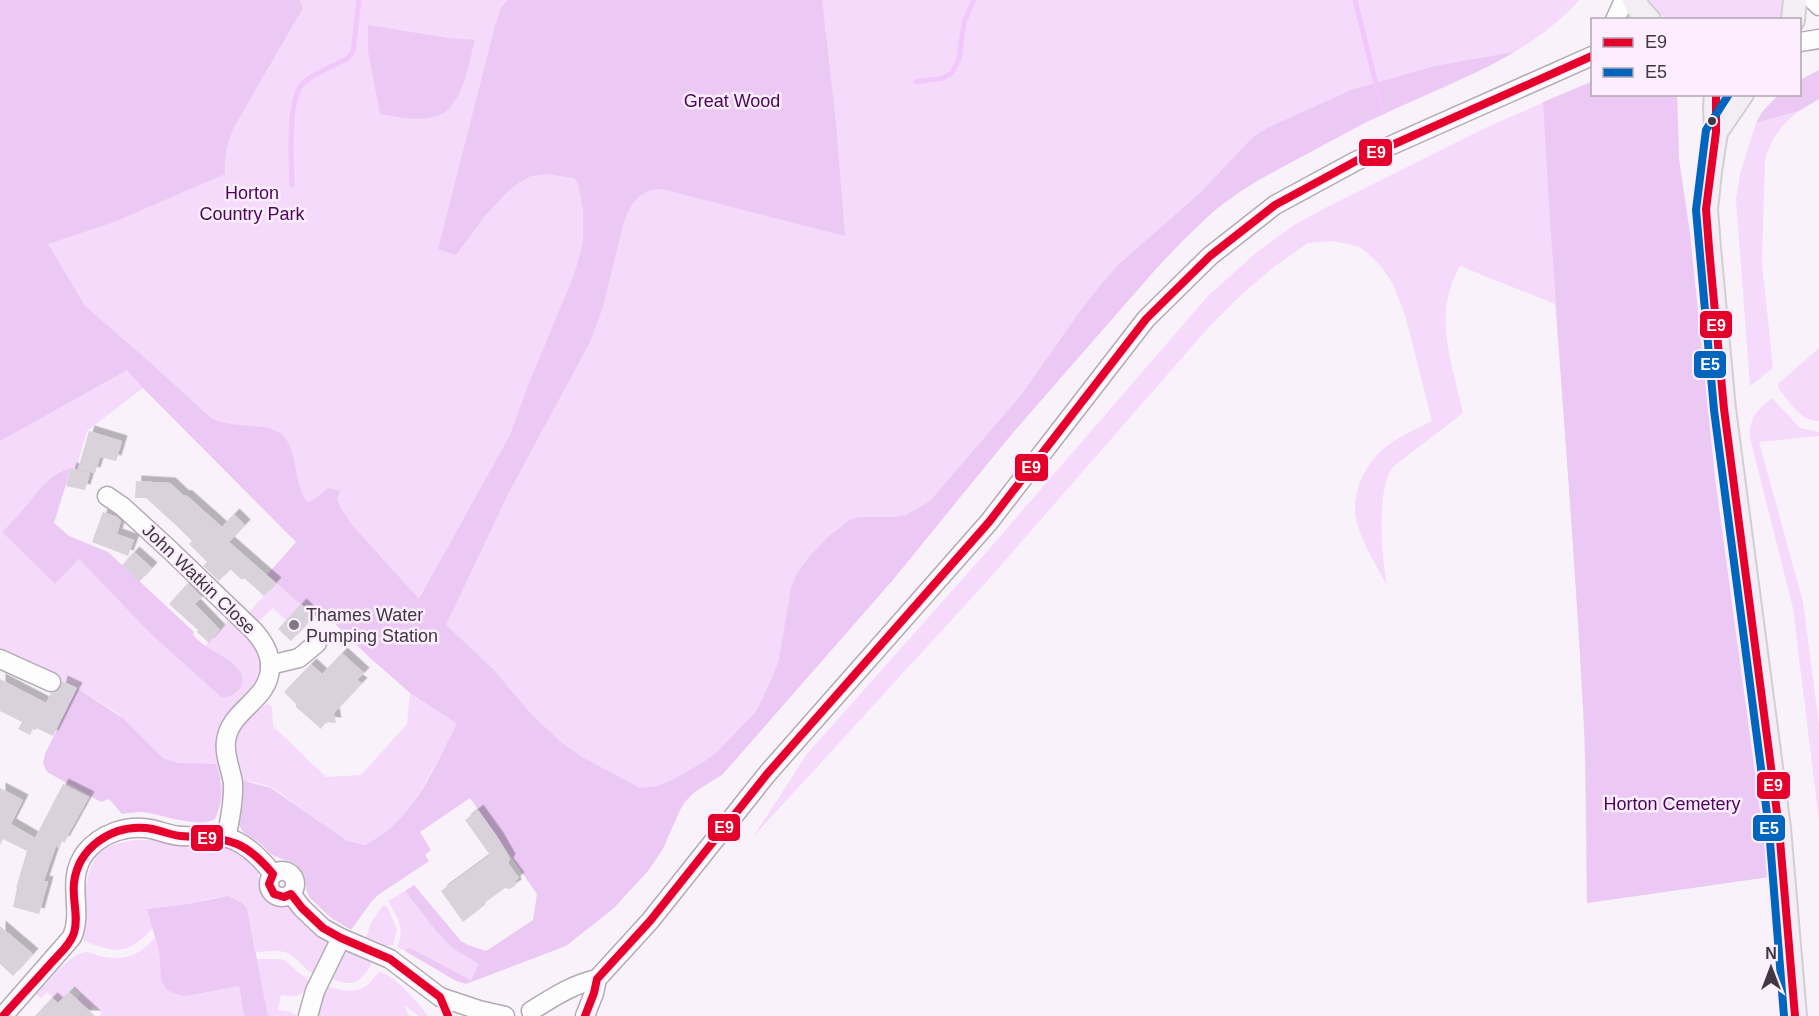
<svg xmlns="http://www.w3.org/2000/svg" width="1819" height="1016" viewBox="0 0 1819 1016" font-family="Helvetica,sans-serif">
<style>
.green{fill:#f5dafb}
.forest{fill:#ecc9f4}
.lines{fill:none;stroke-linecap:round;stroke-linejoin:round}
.stream{stroke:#f2c7fc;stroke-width:5}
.building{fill:#d9d2db;filter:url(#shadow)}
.minor-casing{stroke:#b2abb4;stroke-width:21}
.major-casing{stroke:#d3ced4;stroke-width:26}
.minor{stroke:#fefdfe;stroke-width:18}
.major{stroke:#f3eef4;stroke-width:22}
.bus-1-casing{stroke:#fceeff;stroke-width:12}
.bus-2-casing{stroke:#fceeff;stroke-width:12}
.bus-1{stroke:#e4002b;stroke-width:8}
.bus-2{stroke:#0065bd;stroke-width:8}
.bus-dot{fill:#403742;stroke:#fceeff;stroke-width:2}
.poi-dot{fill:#817883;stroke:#fceeff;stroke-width:2}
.labels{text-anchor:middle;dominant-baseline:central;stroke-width:5;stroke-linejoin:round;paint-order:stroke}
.park-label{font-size:18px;fill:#4d035b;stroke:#fceeff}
.street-label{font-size:18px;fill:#403742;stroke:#fceeff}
.poi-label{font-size:18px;fill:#403742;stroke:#fceeff;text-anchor:start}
.line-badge{stroke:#fceeff;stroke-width:2}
.badge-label{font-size:16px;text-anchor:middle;font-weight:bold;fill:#fff}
</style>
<defs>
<filter id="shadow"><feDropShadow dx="5.5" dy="-5.5" stdDeviation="0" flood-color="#0004"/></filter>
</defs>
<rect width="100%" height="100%" fill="#f9f2fb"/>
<g class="green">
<path d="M0,0H1579C1524,62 1439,87 1367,122C1343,134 1321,147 1298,159C1278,170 1257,180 1238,193C1207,214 1181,243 1155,270L704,786C679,802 674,823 663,849L297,543L143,388L87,431L76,469C55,464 37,493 25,507C18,516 10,524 2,532L55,584L79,559L151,633L222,698L229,696L238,692L217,653L205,646L230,619L252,639L263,658L261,680L232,712L224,794L218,811L222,781L192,764L178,763L163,758L124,719L114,711L77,688L0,650V441L33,422L24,252Z"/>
<path d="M1649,0H1787L1782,20L1667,19L1657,12Z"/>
<path d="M1592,81V94L1677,95L1679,159L1690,234L1715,478L1769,877L1587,903L1584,711L1572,523L1555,304L1460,266C1432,314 1452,363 1463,413L1394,466C1375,487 1382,559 1387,586C1377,566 1363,545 1357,523C1350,499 1362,469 1380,452C1394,438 1415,430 1432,421L1405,315L1393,284L1380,265L1365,251L1357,246L1331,241L1308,243L1275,266L1240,296L1209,327L988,580L753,837L807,754L983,556L1208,296L1257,252L1294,225L1329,206L1483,129Z"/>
<path d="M1799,111C1781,125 1771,139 1765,160L1762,263L1773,368L1750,386L1736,200L1740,174L1756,123Z"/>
<path d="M1819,348V421C1801,422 1789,401 1779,389L1778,384Z"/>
<path d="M1772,398L1800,428L1819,432V436L1759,442L1803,602L1819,725V821L1793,608L1750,438C1749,418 1757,410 1772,398Z"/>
<path d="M276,583L301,604L286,620L273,608L258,622L248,613Z"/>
<path d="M410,693L458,725L410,809C400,821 378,844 362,845C341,846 294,800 272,788C263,783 251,782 241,780C238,770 233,758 233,747C232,727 254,714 267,703L272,707L273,726L326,777L361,775L407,724Z"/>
<path d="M136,840H156L181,844L205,843L225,846L233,850L244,857L258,872L262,893L266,899L271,903L288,907L306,926L326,942L328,948L316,976C307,971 302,964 294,957C283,948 269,951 256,952L247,908L219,897L187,904L148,909L153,928C127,957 113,953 80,939C82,918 84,865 100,852C110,844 124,842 136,840Z"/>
<path d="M405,891L436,931L452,948L480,964L471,980L410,948L406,949L405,951L397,947C406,929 397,917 388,901Z"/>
<path d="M383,905L388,908L397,930L393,945L385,946L366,937L371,923Z"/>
<path d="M155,937L159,951L160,972L187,996L239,986L244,1016H100L102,1013L95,1007L90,1011L77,999L81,994L73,987L58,1003L47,992L41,998L36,994C47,983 71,952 87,952C91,952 96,955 100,956C122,962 142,955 155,937Z"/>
<path d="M351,951L371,962V965C356,988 352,985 327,978L342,954Z"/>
<path d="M257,959H278L284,960L310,982C302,997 297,998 281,995L278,1010L291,1012L297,1016H268Z"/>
<path d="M380,972C397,977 417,1002 428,1016H419L404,1005L409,1016H313L323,985C338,989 352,995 366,986C371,982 374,976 380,972Z"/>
</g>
<g class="forest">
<path d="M0,0H300L303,8L234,127C227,143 224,156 225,174L114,222L48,244L85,306L144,357L211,418C231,430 274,420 286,439C298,458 294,483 307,502L316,498L328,488L340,491L337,499L340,507L353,526L419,599L510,435L529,383L574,275L583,243V212L578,183L574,178L547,174L531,176L520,182L508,191L484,217L456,255L438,249L496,22L501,8L508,0H822L836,123L845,236L662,189L650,190L639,196L631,206L624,221L603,307L590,342L508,494L446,625L493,669L531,714L561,742L582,757L640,788L658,786L674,779L705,761L717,752L756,712L773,676L779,659L791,588L796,575L809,557L828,537L851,519L860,517H895L906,515L930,501L1022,394L1080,311L1104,281L1119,264L1200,193L1252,138L1267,128L1351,90L1435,66L1514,52L1487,67L1366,122L1260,179L1238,193L1216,209L1181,242L1155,270L1064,374L1011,435L892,581L738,757L722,775L694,792L683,803L663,849L648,871L614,908L566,946L466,984L456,981L405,951L406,949L410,948L471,980L479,964L452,948L436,931L405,891L414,885L461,941L468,945L486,951L533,920L537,894L470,798L420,832L431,850L425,855L429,861L378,895L371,902L351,930L330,917L310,898L307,892L303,876L295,864L272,855L261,844L243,832L239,825L241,780L271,788L347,841L365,845C414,821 432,770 457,724L410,693L368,656L327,616H314L267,575L296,542L143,388L127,370L0,441Z"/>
<path d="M368,25L448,38L475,40C472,49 471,59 468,68C453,125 432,123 380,114L368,51Z"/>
<path d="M1819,70V99L1799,111L1756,123L1762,112L1778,95L1800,94V80Z"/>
<path d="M1592,82V94L1677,95L1679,159L1690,234L1715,478L1769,877L1587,903C1586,838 1587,773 1583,708C1572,506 1554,304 1543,102Z"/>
<path d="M71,468L54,523L69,536L108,552L194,632L193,635C197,639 202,644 207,647C219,655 250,668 241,686C237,695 230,696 222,698L151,634L79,559L55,584L2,532C10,524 18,516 25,507C38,492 50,472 71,468Z"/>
<path d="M77,688L124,719L163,758L178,763L216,764C223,783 223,801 215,819C200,829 160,814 142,812C135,812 129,813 122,814L109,799L101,802L47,772L43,763L45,754Z"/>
<path d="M228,896L242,903L247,908L268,1016H244L239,986L187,996L179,995L167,990L161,980L159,951L147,909L187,904Z"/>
</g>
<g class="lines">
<g class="stream">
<path d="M1355,0L1383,112"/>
<path d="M916,82L943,78L952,73L959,59L964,22L974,0"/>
<path d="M292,185C291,164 288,104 300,87C309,75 335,66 348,58L353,52L359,0"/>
</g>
</g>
<g class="building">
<path d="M89,431L122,441L116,461L100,457L95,473L78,469Z"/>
<path d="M71,468L90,473L85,490L66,486Z"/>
<path d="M136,481L170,483L184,496L186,495L222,527L234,514L245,525L229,542L276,583L264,596L244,578L242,580L230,569L219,581L203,566L207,562L189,544L192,541L180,529L146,498H135Z"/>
<path d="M103,512L117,517L121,521L117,534L134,540L128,556L92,542Z"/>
<path d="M134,552L152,568L139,582L122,565Z"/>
<path d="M188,583L202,597L195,604L220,630L209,643L197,632L198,630L169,604Z"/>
<path d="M301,604L314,616L291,641L278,629Z"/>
<path d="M342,653L364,673L357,680L362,683L334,713L336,723L326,722L321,729L296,707V704L284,692L311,664L322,674Z"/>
<path d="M0,679L46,703L51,693L57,691L61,687L62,681L77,688L53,736L34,727L30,735L18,729L22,722L0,711Z"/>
<path d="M63,784L89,797L64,842L62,841L59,848L56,846L44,881L48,882L39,914L13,907L17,888H16L27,851L3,839L0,845V788L23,800L11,824L35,838Z"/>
<path d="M478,810L498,838L510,859L508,863L519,878L515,881L516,885L510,889L505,888L479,907L480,909L463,922L441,891L490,855L465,820Z"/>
<path d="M0,926L33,954L13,976L0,964Z"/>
<path d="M69,992L95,1016H35L52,998L58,1003Z"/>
</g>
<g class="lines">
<defs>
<g id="minor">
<path d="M1813,0L1819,6"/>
<path d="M1615,20L1624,0"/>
<path d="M1800,42L1819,39"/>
<path d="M107,496L123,507L171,551L254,631C263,641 271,654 270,668C269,701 230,709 226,741C224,755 231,769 233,783C234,801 230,820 226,838"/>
<path d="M0,659L51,682"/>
<path d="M270,665L299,658L317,643"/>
<circle cx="282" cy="884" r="13"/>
<path d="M291,894L302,908L323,928L341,938L390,959L440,997L479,1010L505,1016"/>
<path d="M531,1011C552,998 573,984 597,979"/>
<path d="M3,1016L72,937C84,909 65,881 85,853C100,834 127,824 151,829C161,831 171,836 182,836C199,837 220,833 236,841C251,848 263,861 273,874"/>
<path d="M308,1016L315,991L341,938"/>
<path d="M585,1016L594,993L597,979L650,921L767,774L989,522L1146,319L1210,256L1275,205L1356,161L1592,56"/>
</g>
<g id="major">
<path d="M1634,0L1639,9L1649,20"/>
<path d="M1793,20L1795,0"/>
<path d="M1716,94L1715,106L1716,132L1710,172L1706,209L1709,248L1724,409L1779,828L1795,1016"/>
<path d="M1716,132L1742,94"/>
</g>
</defs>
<use href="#minor" class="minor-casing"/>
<use href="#major" class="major-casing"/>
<use href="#minor" class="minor"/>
<use href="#major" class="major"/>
<defs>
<g id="bus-1">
<path d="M1716,94V132L1706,209L1709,248L1724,409L1779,828L1795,1016"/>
<path d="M3,1016C19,998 36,980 52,962C60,953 70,945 74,933C79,917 72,900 74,883C78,848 111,825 146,828C158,829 169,835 181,836C227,840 241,836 273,874L269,884L274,894L284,897L291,894L302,908L323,928L341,938L390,959L440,997L448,1016"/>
<path d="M585,1016L594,993L597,979L650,921L767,774L989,522L1146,319L1210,256L1275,205L1356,161L1592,56"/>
</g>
<path id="bus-2" d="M1729,94L1706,130L1696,210L1714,410L1769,829L1784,1016"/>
</defs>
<use href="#bus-1" class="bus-1-casing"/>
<use href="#bus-2" class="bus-2-casing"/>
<use href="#bus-1" class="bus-1"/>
<use href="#bus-2" class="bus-2"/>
</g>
<circle class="bus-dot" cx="1712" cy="121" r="5"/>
<circle class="poi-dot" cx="294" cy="625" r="6"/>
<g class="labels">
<g class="park-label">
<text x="732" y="101">Great Wood</text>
<text x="252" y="193">Horton<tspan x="252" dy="21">Country Park</tspan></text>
<text x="1672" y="804">Horton Cemetery</text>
</g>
<g class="street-label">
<text transform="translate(199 579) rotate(44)">John Watkin Close</text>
</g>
<g class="poi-label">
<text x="306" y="615">Thames Water<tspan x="306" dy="21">Pumping Station</tspan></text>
</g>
</g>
<g class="line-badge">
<rect x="1358" y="138" width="35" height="29" rx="6" fill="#e4002b"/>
<rect x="1699" y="310" width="34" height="29" rx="6" fill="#e4002b"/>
<rect x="1693" y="350" width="34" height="29" rx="6" fill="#0065bd"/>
<rect x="1014" y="453" width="35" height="29" rx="6" fill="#e4002b"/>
<rect x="1756" y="771" width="35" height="29" rx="6" fill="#e4002b"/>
<rect x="707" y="813" width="34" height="29" rx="6" fill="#e4002b"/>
<rect x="1752" y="814" width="34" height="28" rx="6" fill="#0065bd"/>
<rect x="190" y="824" width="34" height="28" rx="6" fill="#e4002b"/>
</g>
<g class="badge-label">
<text x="1376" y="158">E9</text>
<text x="1716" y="331">E9</text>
<text x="1710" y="370">E5</text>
<text x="1031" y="473">E9</text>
<text x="1773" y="791">E9</text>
<text x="724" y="833">E9</text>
<text x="1769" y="834">E5</text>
<text x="207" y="844">E9</text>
</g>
<rect x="1591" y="18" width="210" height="78" fill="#fceeff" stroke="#b1a5b3" stroke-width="1.5"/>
<rect x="1603" y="38" width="30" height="9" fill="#e4002b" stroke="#b1a5b3" stroke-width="1.5"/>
<text x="1645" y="48" font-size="18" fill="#403742">E9</text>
<rect x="1603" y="68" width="30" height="9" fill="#0065bd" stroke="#b1a5b3" stroke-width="1.5"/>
<text x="1645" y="78" font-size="18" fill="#403742">E5</text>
<g transform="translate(1771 968)" stroke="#fceeff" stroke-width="4.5" paint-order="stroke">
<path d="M0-4.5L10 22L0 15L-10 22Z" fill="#403742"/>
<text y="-9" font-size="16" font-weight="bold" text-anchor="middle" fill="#403742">N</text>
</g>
</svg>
